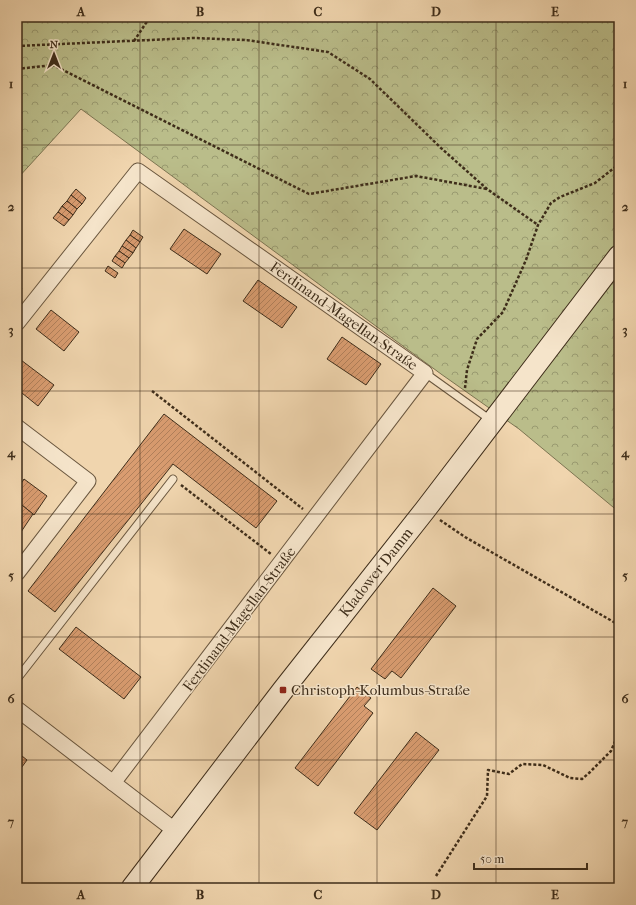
<svg xmlns="http://www.w3.org/2000/svg" width="636" height="905" viewBox="0 0 636 905" font-family="'IM FELL French Canon',serif">
<style>
.forest{fill:url(#forest-crowns);stroke:#7c7552}
.building{fill:url(#building-hatch);stroke:#3e2d1a}
.lines{fill:none;stroke-linecap:round;stroke-linejoin:round}
.service-casing{stroke:#6a573f;stroke-width:9}
.minor-casing{stroke:#6a573f;stroke-width:17}
.secondary-casing{stroke:#3e2d1a;stroke-width:23}
.path{stroke:#3e2d1a;stroke-width:2.5;stroke-dasharray:3 2;stroke-linecap:butt}
.service{stroke:#f5e4ca;stroke-width:7}
.minor{stroke:#f5e4ca;stroke-width:15}
.secondary{stroke:#f5e4ca;stroke-width:21}
.grid{fill:none;stroke:#3e2d1a;stroke-width:1;stroke-opacity:0.55}
.poi-dot{fill:#8f2418;stroke:#f5e4ca;stroke-width:1.5}
.labels{text-anchor:middle;dominant-baseline:central;stroke-width:3;stroke-linejoin:round;paint-order:stroke}
.street-label{font-size:15px;fill:#3e2d1a;stroke:#f5e4ca}
.poi-label{font-size:15px;fill:#3e2d1a;stroke:#f5e4ca;text-anchor:start}
.neatline{fill:none;stroke:#3e2d1a;stroke-width:1.5}
.grid-label{font-size:13px;text-anchor:middle;font-weight:bold;fill:#3e2d1a}
</style>
<defs>
<pattern id="forest-crowns" width="20" height="18" patternUnits="userSpaceOnUse"><rect width="20" height="18" fill="#babd8a"/><path d="M2 6a3 3 0 1 1 6 0M12 15a3 3 0 1 1 6 0" fill="none" stroke="#999a70"/></pattern>
<pattern id="building-hatch" width="6" height="6" patternUnits="userSpaceOnUse"><rect width="6" height="6" fill="#d99c70"/><path d="M-1 1l2-2M0 6l6-6M5 7l2-2" fill="none" stroke="#b1805b"/></pattern>
</defs>
<rect width="100%" height="100%" fill="#f0d5ae"/>
<filter id="stains"><feTurbulence type="fractalNoise" baseFrequency=".005" numOctaves="4"/><feColorMatrix values="0 0 0 0 .2 0 0 0 0 .09 0 0 0 0 .02 0 0 0 .5 -.17"/></filter>
<radialGradient id="worn" r=".72"><stop offset=".6" stop-color="#630" stop-opacity="0"/><stop offset="1" stop-color="#630" stop-opacity=".3"/></radialGradient>
<path class="forest" d="M17,17H619V512L519,429L441,374L81,109L17,179Z"/>
<g class="building">
<path d="M76,189L86,198L82,204L71,195Z"/>
<path d="M71,195L82,204L77,209L67,201Z"/>
<path d="M67,201L77,209L73,215L62,206Z"/>
<path d="M62,206L73,215L69,220L58,212Z"/>
<path d="M58,212L69,220L64,226L53,218Z"/>
<path d="M184,229L221,254L207,274L170,249Z"/>
<path d="M133,230L143,237L140,242L130,235Z"/>
<path d="M130,235L140,242L136,248L126,240Z"/>
<path d="M126,240L136,248L133,253L122,246Z"/>
<path d="M122,246L133,253L129,258L119,251Z"/>
<path d="M119,251L129,258L125,263L115,256Z"/>
<path d="M115,256L125,263L122,268L112,261Z"/>
<path d="M108,266L118,273L115,278L105,271Z"/>
<path d="M258,280L297,307L282,328L243,301Z"/>
<path d="M17,285L22,288L17,295Z"/>
<path d="M51,310L79,332L64,351L36,329Z"/>
<path d="M342,337L381,364L366,385L327,359Z"/>
<path d="M17,357L54,385L38,406L17,389Z"/>
<path d="M164,414L277,501L256,528L173,464L55,612L28,591Z"/>
<path d="M24,479L47,496L34,515L17,501V492L20,489L18,488Z"/>
<path d="M17,501L33,514L21,532L17,529Z"/>
<path d="M433,588L456,606L401,678L392,671L385,679L371,669Z"/>
<path d="M76,627L141,677L124,699L59,649Z"/>
<path d="M357,687L371,698L364,706L373,713L318,786L295,768Z"/>
<path d="M416,732L439,750L377,830L354,813Z"/>
<path d="M17,752L27,760L19,771L17,769Z"/>
</g>
<g class="lines">
<defs>
<g id="service">
<path d="M425,373L492,421"/>
<path d="M17,679L173,479"/>
</g>
<g id="minor">
<path id="s1" d="M17,323L138,171L425,373L113,783"/>
<path d="M17,427L88,481L17,573"/>
<path d="M17,709L177,832"/>
</g>
<g id="secondary">
<path id="s2" d="M132,888L283,690L425,510L619,256"/>
</g>
</defs>
<use href="#service" class="service-casing"/>
<use href="#minor" class="minor-casing"/>
<use href="#secondary" class="secondary-casing"/>
<g class="path">
<path d="M134,41L150,17"/>
<path d="M17,46L194,38L246,40L328,52L370,79L441,148L487,189L538,225"/>
<path d="M17,69L53,65L309,194L416,176L487,189"/>
<path d="M465,388L467,370L477,339L503,312L526,260L538,225L551,203L560,197L595,183L619,164"/>
<path d="M152,391L303,509"/>
<path d="M181,485L271,554"/>
<path d="M440,520L465,537L619,625"/>
<path d="M436,876L487,796L488,770L509,774L522,764L543,765L570,778L582,779L589,773L611,751L619,732"/>
</g>
<use href="#service" class="service"/>
<use href="#minor" class="minor"/>
<use href="#secondary" class="secondary"/>
</g>
<path class="grid" d="M140,17V888M259,17V888M377,17V888M496,17V888M17,145H619M17,268H619M17,391H619M17,514H619M17,637H619M17,760H619"/>
<rect class="poi-dot" x="279" y="686" width="8" height="8" rx="2"/>
<g class="labels">
<g class="street-label">
<text stroke="none"><textPath href="#s1" startOffset="446">Ferdinand-Magellan-Straße</textPath></text>
<text stroke="none"><textPath href="#s2" startOffset="399">Kladower Damm</textPath></text>
<text transform="translate(239 619) rotate(-53)">Ferdinand-Magellan-Straße</text>
</g>
<g class="poi-label">
<text x="291" y="690">Christoph-Kolumbus-Straße</text>
</g>
</g>
<rect width="636" height="905" fill="none" stroke="#f0d5ae" stroke-width="44"/>
<g transform="translate(54 54)" stroke="#f5e4ca" stroke-width="3" paint-order="stroke">
<path d="M0-3L7 15L0 10L-7 15Z" fill="#3e2d1a"/>
<text y="-6" font-size="11" font-weight="bold" text-anchor="middle" fill="#3e2d1a">N</text>
</g>
<path d="M474 863v6h113v-6" fill="none" stroke="#3e2d1a" stroke-width="2"/>
<text x="480" y="863" font-size="12" fill="#3e2d1a" stroke="#f5e4ca" stroke-width="3" paint-order="stroke">50 m</text>
<rect x="22" y="22" width="592" height="861" class="neatline"/>
<g class="grid-label">
<text x="81" y="16">A</text>
<text x="200" y="16">B</text>
<text x="318" y="16">C</text>
<text x="436" y="16">D</text>
<text x="555" y="16">E</text>
<text x="11" y="88">1</text>
<text x="625" y="88">1</text>
<text x="11" y="211">2</text>
<text x="625" y="211">2</text>
<text x="11" y="334">3</text>
<text x="625" y="334">3</text>
<text x="11" y="457">4</text>
<text x="625" y="457">4</text>
<text x="11" y="580">5</text>
<text x="625" y="580">5</text>
<text x="11" y="703">6</text>
<text x="625" y="703">6</text>
<text x="11" y="826">7</text>
<text x="625" y="826">7</text>
<text x="81" y="899">A</text>
<text x="200" y="899">B</text>
<text x="318" y="899">C</text>
<text x="436" y="899">D</text>
<text x="555" y="899">E</text>
</g>
<rect width="100%" height="100%" filter="url(#stains)"/>
<rect width="100%" height="100%" fill="url(#worn)"/>
</svg>
